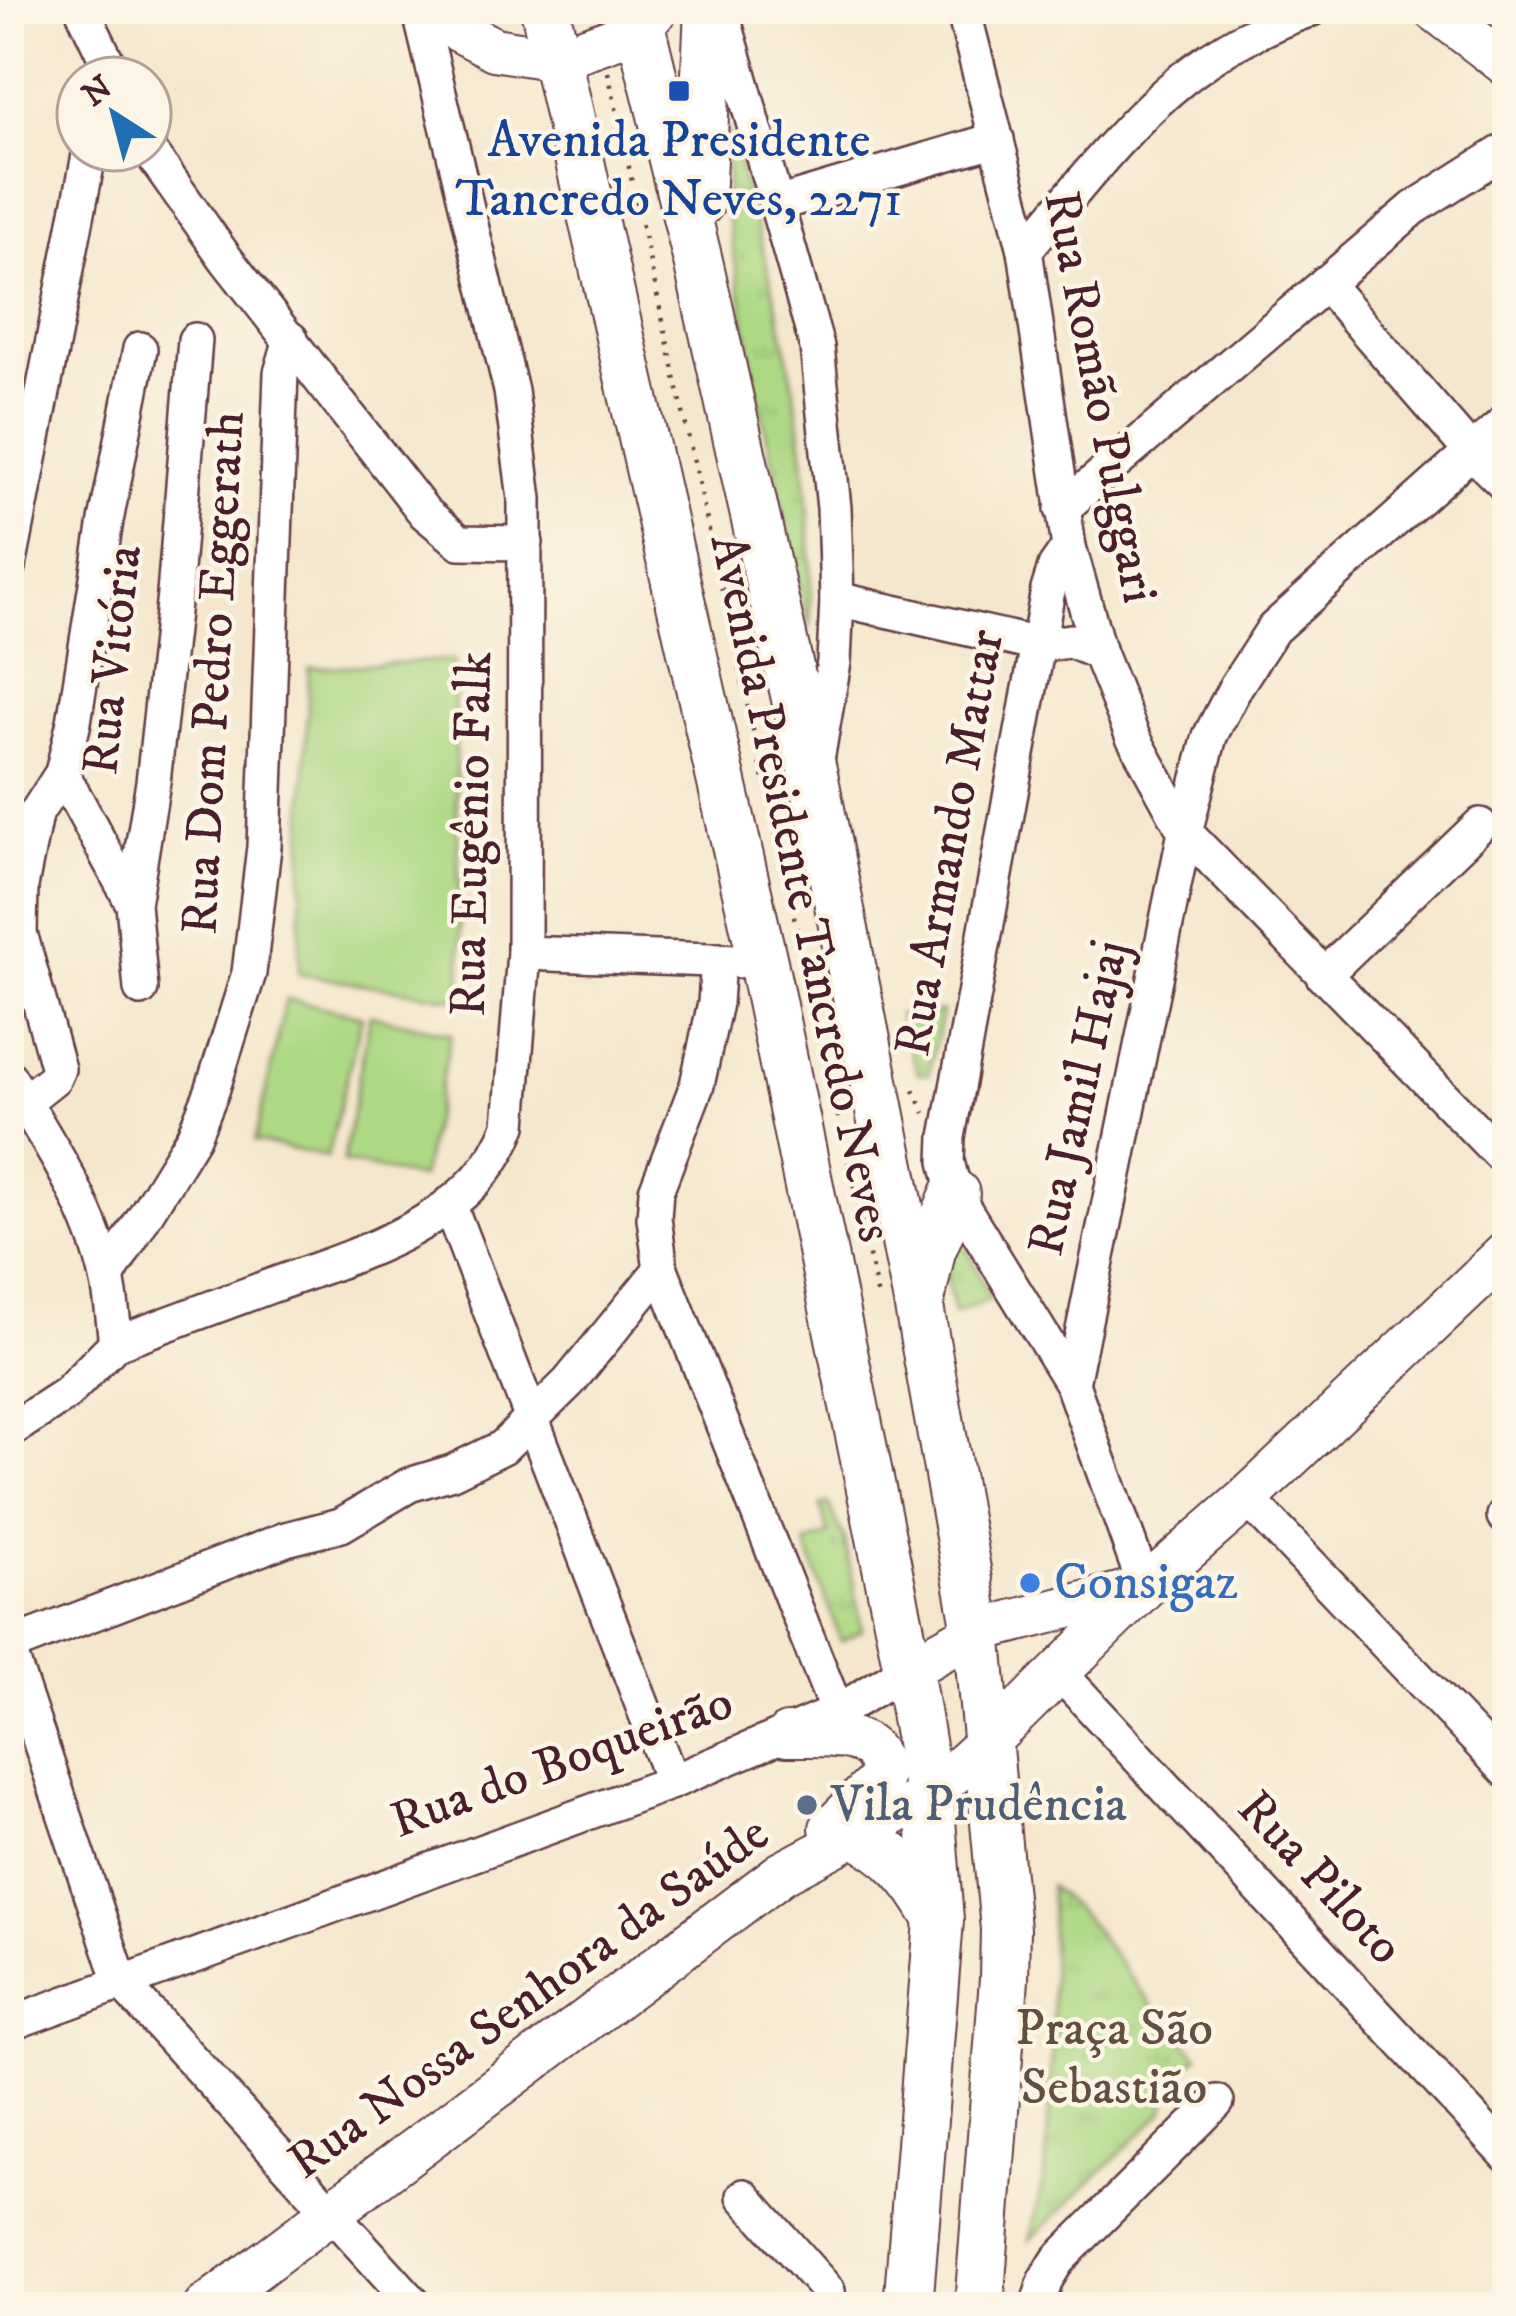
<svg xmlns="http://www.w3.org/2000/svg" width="1516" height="2316" viewBox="0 0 1516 2316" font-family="'IM FELL DW Pica',serif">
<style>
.park{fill:url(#park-tufts);stroke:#7c7c58;stroke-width:3}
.pitch{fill:#add985;stroke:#7c7c58;stroke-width:3}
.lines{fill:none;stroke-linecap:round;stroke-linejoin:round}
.minor-casing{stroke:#643d43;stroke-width:38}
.major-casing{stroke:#643d43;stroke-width:46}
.highway-casing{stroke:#643d43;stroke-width:52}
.path{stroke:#643d43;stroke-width:4.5;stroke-dasharray:3 9;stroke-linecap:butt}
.minor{stroke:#fff;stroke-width:33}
.major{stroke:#fff;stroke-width:42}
.highway{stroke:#fff;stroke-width:48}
.transit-dot{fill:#1a4fb4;stroke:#fcf5e5;stroke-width:4.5}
.shop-dot{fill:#3f7fe0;stroke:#fcf5e5;stroke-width:4.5}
.service-dot{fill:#5c6f8a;stroke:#fcf5e5;stroke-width:4.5}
.labels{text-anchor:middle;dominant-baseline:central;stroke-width:9;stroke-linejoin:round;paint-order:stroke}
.transit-label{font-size:51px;fill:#164399;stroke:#fcf5e5}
.street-label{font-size:51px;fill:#4a1f2b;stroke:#fcf5e5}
.shop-label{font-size:51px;fill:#366cbe;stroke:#fcf5e5;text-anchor:start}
.service-label{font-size:51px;fill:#4e5e75;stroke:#fcf5e5;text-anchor:start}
.park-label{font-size:51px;fill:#634e42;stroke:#fcf5e5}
</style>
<defs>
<pattern id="park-tufts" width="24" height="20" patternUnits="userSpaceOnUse" patternTransform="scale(3)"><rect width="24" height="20" fill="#add985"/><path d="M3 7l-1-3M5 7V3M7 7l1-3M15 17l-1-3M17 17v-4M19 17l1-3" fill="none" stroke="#96ba73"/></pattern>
</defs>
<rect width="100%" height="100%" fill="#fcf5e5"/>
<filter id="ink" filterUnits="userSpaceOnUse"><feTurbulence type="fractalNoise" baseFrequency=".00833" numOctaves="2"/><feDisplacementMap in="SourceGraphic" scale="24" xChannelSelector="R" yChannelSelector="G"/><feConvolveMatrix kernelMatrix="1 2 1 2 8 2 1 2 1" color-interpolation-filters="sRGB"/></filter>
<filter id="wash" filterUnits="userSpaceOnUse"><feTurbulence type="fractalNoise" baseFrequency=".004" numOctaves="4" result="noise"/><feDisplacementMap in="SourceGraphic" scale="48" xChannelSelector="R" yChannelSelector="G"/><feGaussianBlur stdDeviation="2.7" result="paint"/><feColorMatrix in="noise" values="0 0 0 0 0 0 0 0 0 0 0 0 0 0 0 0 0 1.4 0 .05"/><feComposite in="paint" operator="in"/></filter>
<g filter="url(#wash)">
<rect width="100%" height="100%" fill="#f5e7cd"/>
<g class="park">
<path d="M727,127C781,304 817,441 810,629L759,400L727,214Z"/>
<path d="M942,1012L929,1074L918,1073L899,1015Z"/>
<path d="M957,1239L963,1240L991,1299L954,1314L941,1251Z"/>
<path d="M828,1503L845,1540L862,1630L841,1641L806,1544L829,1534L820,1505Z"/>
<path d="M1050,1886L1084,1917L1162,2018L1199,2056L1174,2076L1163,2112L1030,2240L1046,2166L1053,2035Z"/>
</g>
<g class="pitch">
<path d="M453,660L462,1000L299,974L309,668Z"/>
<path d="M286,999L362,1016L327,1157L255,1141Z"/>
<path d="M370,1015L451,1034L421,1178L343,1162Z"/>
</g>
</g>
<g filter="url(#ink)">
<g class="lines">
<defs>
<g id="minor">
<path d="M82,9L115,78"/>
<path d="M721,9L817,347L834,508L837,599L834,662L817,760"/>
<path d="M963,9L1025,250L1069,547L1099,653L1132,735L1185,832L1507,1162"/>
<path d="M149,150L226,259L425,513L460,542L526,543"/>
<path d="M777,204L997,139"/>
<path d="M1025,250C1117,143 1171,57 1312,9"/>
<path d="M1325,283L1471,452L1507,487"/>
<path d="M1062,509L1414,208L1507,149"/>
<path d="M1069,547L1055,567L1048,590L948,1137L947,1161L955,1194L1072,1384L1145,1587"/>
<path d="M9,567L90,150"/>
<path d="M837,599L1039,645L1070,641L1099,653"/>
<path d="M62,773L133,904"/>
<path d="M524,953L737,961"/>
<path d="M718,960L715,1003L697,1085L656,1191L654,1218L661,1269L837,1712"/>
<path d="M1323,976L1480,825"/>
<path d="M141,989L133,904L153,782L174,594L195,340"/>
<path d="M9,1077C47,1140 91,1205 107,1278C112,1299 113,1321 116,1343L66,1394L9,1431"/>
<path d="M24,1102L54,1078L58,1069L20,933L21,886L35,815L62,773L74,722L106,521L140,349"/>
<path d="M449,1204L672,1782"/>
<path d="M107,1277L193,1137L212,1091L249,973L264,847L281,373L291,339"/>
<path d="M116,1343C169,1323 221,1304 273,1285C359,1254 476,1221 510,1125L524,953L525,499L511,391L419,9"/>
<path d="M1072,1384L1185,832L1210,736L1236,686L1273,629L1507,420"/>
<path d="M1247,1498L1507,1771"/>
<path d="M1504,1516L1507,1513"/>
<path d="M9,1646L286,1539L341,1525L409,1485L452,1472L503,1447L569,1382L661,1269"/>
<path d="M9,1650L121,1982L417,2307"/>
<path d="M1058,1671L1507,2155"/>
<path d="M9,2024L672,1782L837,1712L908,1669"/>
<path d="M744,2196L828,2291L830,2307"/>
<path d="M1037,2307L1046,2279L1058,2260L1217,2102"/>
</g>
<g id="major">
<path d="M431,9L454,28L494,49L555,59L640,29L657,9"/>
<path d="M1434,9L1507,65"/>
<path d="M908,1669L977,1631L1138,1589"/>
<path d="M787,1735C822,1736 883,1727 881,1778L831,1828"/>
<path d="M205,2307L782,1873L929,1795L987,1743L1145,1587L1247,1498L1507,1252"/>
</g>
<g id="highway">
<path d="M545,9L763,962L908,1669L929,1795L939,1920L908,2307"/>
<path d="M636,9L698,261L814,779L919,1307L977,1631L1005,1929L1004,1979L979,2307"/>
<path d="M700,202L709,9"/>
<path d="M921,1296L931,1251L955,1194"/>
<path d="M853,1832C894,1852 915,1877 937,1916"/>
</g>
</defs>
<use href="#minor" class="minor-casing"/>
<use href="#major" class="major-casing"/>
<use href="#highway" class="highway-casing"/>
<g class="path">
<path d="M608,72L878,1297"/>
<path d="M914,1090L925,1113"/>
</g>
<use href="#minor" class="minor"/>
<use href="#major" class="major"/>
<use href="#highway" class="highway"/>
</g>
</g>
<rect class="transit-dot" x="667" y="79" width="24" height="24" rx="6"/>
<circle class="shop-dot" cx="1030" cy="1583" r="12"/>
<circle class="service-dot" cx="807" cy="1805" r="12"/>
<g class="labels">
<g class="transit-label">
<text x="679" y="141">Avenida Presidente<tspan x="679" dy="59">Tancredo Neves, 2271</tspan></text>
</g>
<g class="street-label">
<text transform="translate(1100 397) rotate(79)">Rua Romão Pulggari</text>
<text transform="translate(113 660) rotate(-84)">Rua Vitória</text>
<text transform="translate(214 673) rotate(-87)">Rua Dom Pedro Eggerath</text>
<text transform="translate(472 834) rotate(-89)">Rua Eugênio Falk</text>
<text transform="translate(950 843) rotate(-80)">Rua Armando Mattar</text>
<text transform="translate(801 888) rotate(78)">Avenida Presidente Tancredo Neves</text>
<text transform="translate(1079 1098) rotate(-78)">Rua Jamil Hajaj</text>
<text transform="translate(562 1762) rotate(-20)">Rua do Boqueirão</text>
<text transform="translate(1320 1878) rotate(47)">Rua Piloto</text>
<text transform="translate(529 1998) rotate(-36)">Rua Nossa Senhora da Saúde</text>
</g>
<g class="shop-label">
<text x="1054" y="1583">Consigaz</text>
</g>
<g class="service-label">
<text x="831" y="1805">Vila Prudência</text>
</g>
<g class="park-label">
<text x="1114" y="2029">Praça São<tspan x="1114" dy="59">Sebastião</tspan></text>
</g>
</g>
<rect width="1516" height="2316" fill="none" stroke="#fcf5e5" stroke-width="48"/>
<g transform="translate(114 114) rotate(324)"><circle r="57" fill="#fcf5e5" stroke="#b59f9b" stroke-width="3"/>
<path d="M0-9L21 45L0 30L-21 45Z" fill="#1f6fb2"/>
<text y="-18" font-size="33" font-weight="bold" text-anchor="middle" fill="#4a1f2b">N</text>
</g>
</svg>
